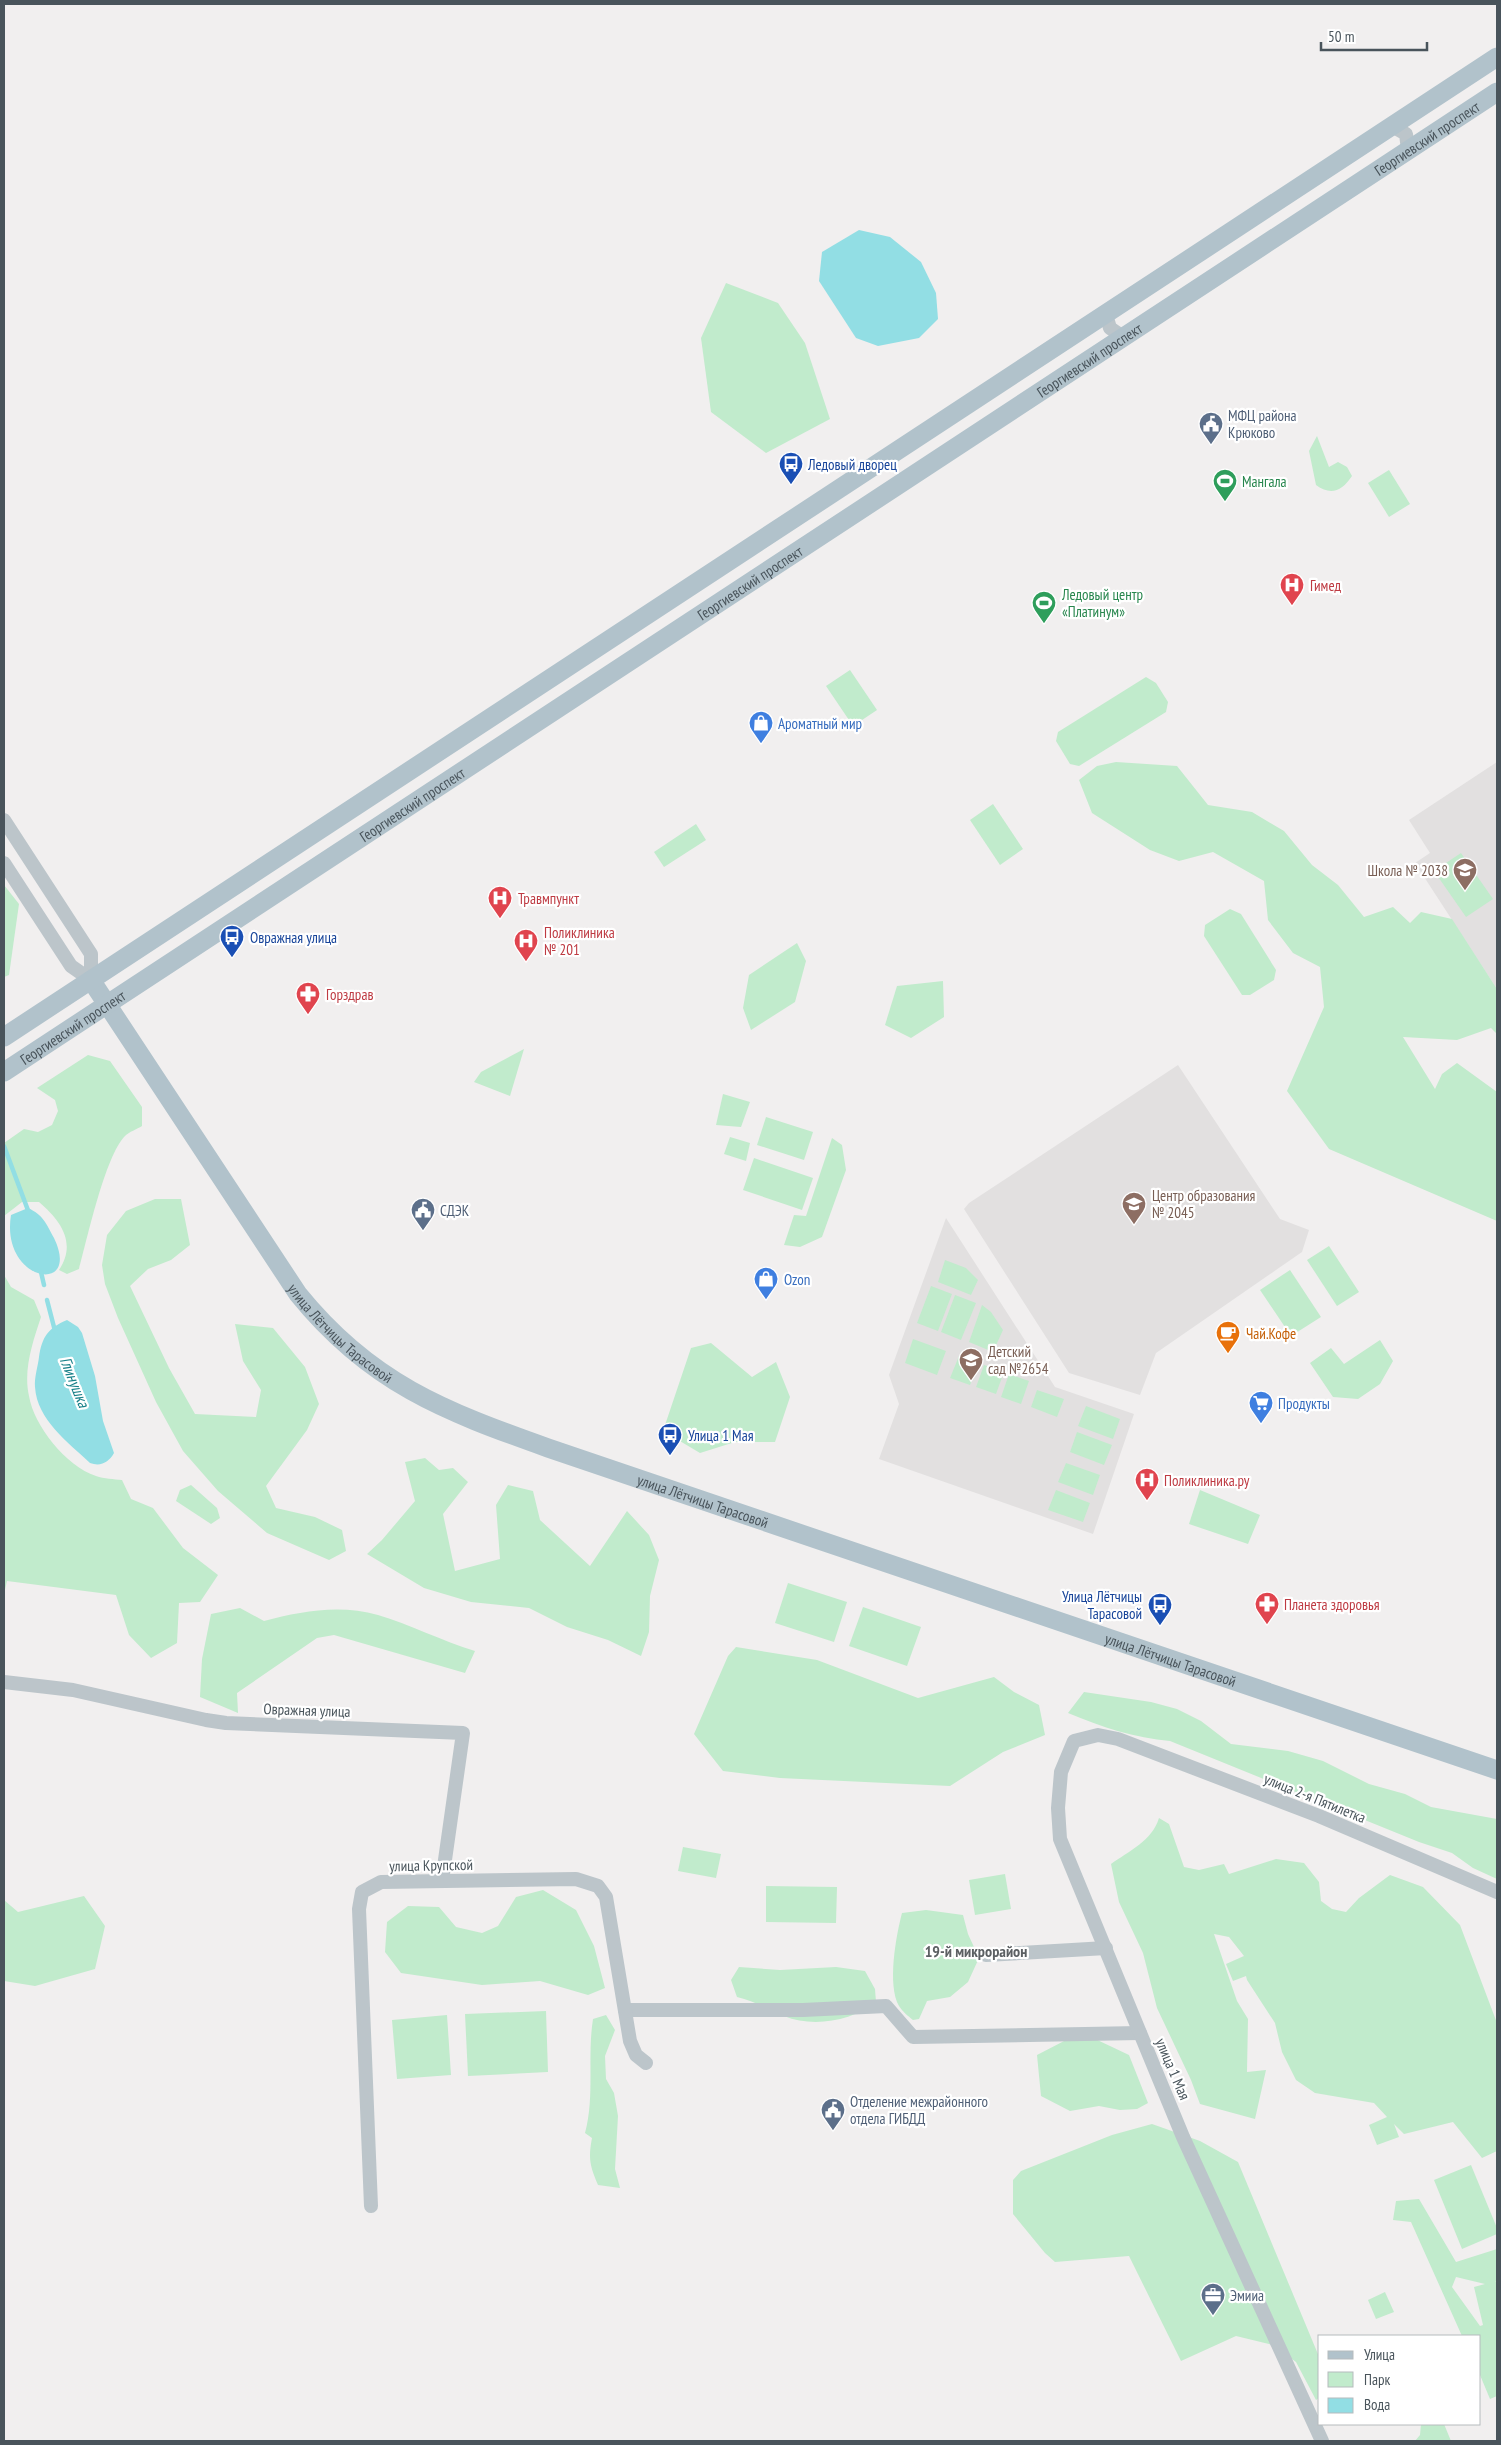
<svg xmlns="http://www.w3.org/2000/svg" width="1501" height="2445" viewBox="0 0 1501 2445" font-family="'PT Sans Narrow',sans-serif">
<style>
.education{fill:#e2e0e0}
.green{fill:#c1ebcc;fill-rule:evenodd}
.water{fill:#92dee4}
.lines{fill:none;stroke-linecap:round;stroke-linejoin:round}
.stream{stroke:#92dee4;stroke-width:4.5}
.minor{stroke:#bcc5ca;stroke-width:14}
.major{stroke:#b1c2cb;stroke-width:19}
.labels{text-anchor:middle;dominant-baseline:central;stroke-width:4.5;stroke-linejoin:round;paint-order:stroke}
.street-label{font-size:15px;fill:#49545b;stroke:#fff}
.service-label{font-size:15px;fill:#4e5e75;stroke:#fff;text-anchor:start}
.transit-label{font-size:15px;fill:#164399;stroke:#fff;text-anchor:start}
.leisure-label{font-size:15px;fill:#27864d;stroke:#fff;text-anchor:start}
.health-label{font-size:15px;fill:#be3a42;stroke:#fff;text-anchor:start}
.shop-label{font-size:15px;fill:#366cbe;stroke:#fff;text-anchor:start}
.education-label{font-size:15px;fill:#785e54;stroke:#fff;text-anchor:start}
.food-label{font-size:15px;fill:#c56008;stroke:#fff;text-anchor:start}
.water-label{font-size:16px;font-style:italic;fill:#188088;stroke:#fff}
.neighbourhood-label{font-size:16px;font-weight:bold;fill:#5c6063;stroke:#fff}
</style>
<rect width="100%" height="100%" fill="#f1efef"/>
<g class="education">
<path d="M1497,762V989L1415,863L1430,853L1409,820Z"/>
<path d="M1178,1065L1280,1219L1309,1230L1302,1252L1156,1353L1140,1395L1069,1373L964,1209L969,1203Z"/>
<path d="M946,1218L1055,1387L1134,1414L1093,1534L879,1459L899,1404L889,1375Z"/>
</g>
<g class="green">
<path d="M726,283L778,303L805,343L830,419L766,453L711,412L701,338Z"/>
<path d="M1317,436L1329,467L1338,462L1347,467L1352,476C1342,491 1331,496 1316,485L1309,451Z"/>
<path d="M1389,470L1410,504L1389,517L1368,483Z"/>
<path d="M850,670L877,710L853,726L826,686Z"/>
<path d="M1146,677L1156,683L1168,702L1166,712L1079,766L1070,764L1056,741L1058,732Z"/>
<path d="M1116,762L1177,766L1208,805L1252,812L1284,831L1312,865L1338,885L1364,917L1393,907L1410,923L1421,912L1452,919L1497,989V1034L1491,1028L1457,1040L1403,1037L1435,1089L1442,1074L1457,1063L1497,1092V1221L1329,1149L1287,1091L1324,1007L1320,967L1293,953L1268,920L1264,881L1213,852L1179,861L1150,850L1092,813L1079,780L1097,766Z"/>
<path d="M993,804L1023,849L1000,865L970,820Z"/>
<path d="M696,824L706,840L664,867L654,852Z"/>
<path d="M1461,853L1493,899L1466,917L1434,871Z"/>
<path d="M4,885L19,904L9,975L4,977Z"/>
<path d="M1230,909L1241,914L1276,970L1274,980L1250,995H1242L1204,936L1205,925Z"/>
<path d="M797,943L806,961L795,1002L751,1030L743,1008L749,975Z"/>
<path d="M943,981L944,1017L911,1038L885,1025L897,986Z"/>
<path d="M524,1049L510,1096L474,1082L481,1072Z"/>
<path d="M88,1055L110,1061L142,1107V1126C137,1129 129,1132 125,1136C105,1156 87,1240 79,1269L67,1274L59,1270C77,1243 61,1221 39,1202H22L4,1216V1143L24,1129L38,1132L52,1125L58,1111L55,1100L37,1088Z"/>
<path d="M723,1094L750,1102L741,1127L716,1125Z"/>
<path d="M766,1117L813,1132L804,1160L757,1145Z"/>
<path d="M730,1137L750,1143L746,1161L724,1154Z"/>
<path d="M832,1138L842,1145L846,1170L822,1237L800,1247L784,1245L794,1215L806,1216Z"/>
<path d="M754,1158L813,1178L802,1210L743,1190Z"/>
<path d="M155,1199H181L190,1245L171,1260L148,1269L130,1286L169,1368L195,1414L256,1417L261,1390L243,1361L235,1324L273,1328L305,1367L319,1404L307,1430L266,1486L276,1508L315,1517L342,1530L346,1551L329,1560L267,1533L218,1491L183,1451L156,1402L118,1318L105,1284L102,1265L107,1235L126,1211Z"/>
<path d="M1329,1246L1359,1292L1337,1306L1307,1260Z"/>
<path d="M945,1260L966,1268L978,1280L971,1295L938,1282Z"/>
<path d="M1290,1270L1321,1317L1291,1336L1260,1290Z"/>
<path d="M4,1275L11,1287L34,1300L41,1317C33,1341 23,1370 29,1396C34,1426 66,1466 96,1476C104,1479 114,1479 122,1480L131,1499L153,1508L183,1548L218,1575L200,1602L179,1603L177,1643L151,1658L129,1635L116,1595L7,1581L4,1594Z"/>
<path d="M931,1286L952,1294L938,1331L917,1323Z"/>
<path d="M955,1295L976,1303L961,1340L941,1332Z"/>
<path d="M982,1305L991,1312L1003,1330L993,1352L969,1342Z"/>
<path d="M913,1339L946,1351L937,1375L905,1363Z"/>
<path d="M1380,1340L1393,1361L1380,1384L1358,1399L1333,1397L1310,1363L1331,1348L1344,1364Z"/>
<path d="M711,1343L752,1377L776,1362L790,1397L775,1442H735L700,1453L663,1431L691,1348Z"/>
<path d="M959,1356L979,1364L970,1385L950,1378Z"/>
<path d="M984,1365L1004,1372L996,1394L976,1387Z"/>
<path d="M1009,1374L1029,1381L1021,1404L1001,1397Z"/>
<path d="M1037,1390L1064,1399L1057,1417L1031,1407Z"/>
<path d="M1086,1406L1120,1419L1113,1439L1078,1426Z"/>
<path d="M1077,1432L1112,1445L1104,1465L1070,1452Z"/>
<path d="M425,1458L439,1470L453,1468L468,1482L443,1514L455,1571L500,1559L496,1505L508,1485L533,1491L540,1520L590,1566L627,1511L649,1535L659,1560L650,1596L649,1632L641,1656L608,1640L567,1627L529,1608L471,1602L424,1588L367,1554L382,1540L415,1501L405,1462Z"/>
<path d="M1066,1463L1100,1475L1093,1495L1058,1482Z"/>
<path d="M191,1485L217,1508L220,1518L211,1524L176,1501L180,1490Z"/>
<path d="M1056,1490L1090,1503L1083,1522L1048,1510Z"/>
<path d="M1200,1490L1260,1515L1248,1544L1189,1524Z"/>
<path d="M788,1583L847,1602L834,1642L775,1623Z"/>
<path d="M863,1607L921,1627L907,1666L849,1646Z"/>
<path d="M240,1608L264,1621C301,1611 340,1604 378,1615C409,1624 442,1641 475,1651L465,1673L334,1635L317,1638L237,1693L238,1713L200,1697L202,1659L211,1614Z"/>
<path d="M736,1647L817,1660L918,1698L994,1677L1014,1692L1039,1705L1045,1735L1003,1752L950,1786L780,1778L723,1771L694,1734L728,1656Z"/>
<path d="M1084,1692L1151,1702L1177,1709L1201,1721L1231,1744L1288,1751L1323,1761L1369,1784L1405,1794L1431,1807L1497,1819V1879L1473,1868L1452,1853L1419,1842L1170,1741C1135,1738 1101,1727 1068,1713Z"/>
<path d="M1159,1818L1169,1824L1184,1867L1199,1870L1224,1864L1229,1874L1276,1859L1304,1863L1319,1882L1321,1901L1332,1909L1346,1912L1359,1898L1390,1875L1423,1887L1460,1925L1497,2023V2151L1482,2158L1453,2122L1404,2134L1394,2124L1399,2137L1377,2145L1369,2125L1387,2117L1374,2103L1315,2093L1296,2080L1282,2052L1275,2023L1247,1980L1246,1976L1233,1981L1226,1964L1244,1956L1229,1937L1214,1934L1237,2001L1248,2019L1247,2072L1266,2070L1255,2119L1200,2104L1191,2080L1157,2008L1143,1953L1119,1902L1111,1864C1129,1851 1152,1841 1159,1818Z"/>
<path d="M683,1847L721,1854L716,1878L678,1871Z"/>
<path d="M1005,1874L1011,1909L975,1915L969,1880Z"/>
<path d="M766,1886L837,1887L836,1923L766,1922Z"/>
<path d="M543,1890L576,1910L594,1946L605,1988L588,1995L540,1981L482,1985L401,1973L385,1952L387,1922L408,1906L439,1907L456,1927L482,1933L498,1926L516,1897Z"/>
<path d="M84,1896L105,1926L95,1969L35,1986L4,1981V1900L18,1912Z"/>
<path d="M926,1910L963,1915L968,1934L979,1958L968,1982L950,1997L927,2001L919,2019L913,2020C908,2016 902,2011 899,2006C887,1985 896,1936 902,1913Z"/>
<path d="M739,1967L780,1970L836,1967L865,1971L875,1989L876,2002C852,2021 813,2028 784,2016C768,2009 754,2001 737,1997L731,1980Z"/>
<path d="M546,2011L548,2072L468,2076L465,2014Z"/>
<path d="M447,2015L451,2075L397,2079L392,2020Z"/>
<path d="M606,2015L615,2030L605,2056L606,2079L614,2093L618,2116L615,2169L620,2188L598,2185C590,2166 588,2159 592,2138L585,2133C595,2095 587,2057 593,2019Z"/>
<path d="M1091,2037L1129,2055L1148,2103L1137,2109L1120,2110L1099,2106L1070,2111L1041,2096L1037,2055L1066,2040Z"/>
<path d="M1152,2124L1200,2141L1238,2162L1320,2359V2397L1316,2400L1296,2362L1273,2345L1236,2336L1181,2361L1129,2256L1055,2262L1045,2253L1013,2214V2180L1021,2171L1112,2135Z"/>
<path d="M1471,2165L1497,2228V2234L1462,2249L1434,2180Z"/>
<path d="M1419,2199L1456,2262L1497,2249V2281L1495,2282H1497V2396L1490,2399L1480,2375V2336H1462L1411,2222L1393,2220L1396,2201ZM1456,2277L1485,2284L1474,2287L1483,2325L1480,2326L1452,2287Z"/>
<path d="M1385,2292L1394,2312L1376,2319L1368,2300Z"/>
<path d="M1421,2424H1444L1451,2441H1415L1420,2435Z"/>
</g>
<g class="water">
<path d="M859,230L890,237L921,262L936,293L938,319L919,338L878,346L856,338L819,281L822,252Z"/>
<path d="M28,1208C43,1215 46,1223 54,1238C82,1296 0,1282 11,1215Z"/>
<path d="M67,1320L78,1327L82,1333L95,1376L103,1421L114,1453C109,1462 101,1467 90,1463C68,1442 37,1420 35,1387C34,1378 38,1366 39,1357C42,1337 48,1328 67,1320Z"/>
</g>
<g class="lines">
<g class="stream">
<path d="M4,1146L29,1213"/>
<path d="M41,1272L44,1285"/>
<path d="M47,1300L55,1331"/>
</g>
<g class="minor">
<path d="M1392,126L1406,134L1408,150"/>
<path d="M1109,312L1107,318L1110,328L1123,337"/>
<path d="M4,820L91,954V980"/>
<path d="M4,863L71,966L91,980"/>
<path d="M4,1682L73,1690L206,1720L226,1723L463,1733L442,1881"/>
<path d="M986,1955L1106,1948"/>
<path d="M625,2010H803L886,2006L913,2037L1140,2033"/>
<path d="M371,2206L359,1909L362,1892L381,1882L576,1879L598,1886L606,1897L630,2041L636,2055L646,2063"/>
<path d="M1322,2441L1183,2137L1060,1839L1058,1808L1061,1772L1074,1741L1098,1735L1118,1739L1319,1816L1497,1892"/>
</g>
<g class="major">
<path id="s1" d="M91,980L298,1294C370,1383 444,1411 548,1448L1497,1770"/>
<path d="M4,1037L1497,57"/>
<path id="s2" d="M4,1072L1497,92"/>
</g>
</g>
<defs>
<symbol id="civic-pin" viewBox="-11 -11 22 30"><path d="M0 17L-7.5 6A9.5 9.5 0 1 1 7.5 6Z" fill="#5c6f8a" stroke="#fff"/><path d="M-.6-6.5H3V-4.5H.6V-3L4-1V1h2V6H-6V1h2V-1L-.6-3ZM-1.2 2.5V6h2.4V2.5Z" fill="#fff"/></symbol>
<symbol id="bus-pin" viewBox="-11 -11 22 30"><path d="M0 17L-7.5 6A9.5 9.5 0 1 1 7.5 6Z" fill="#1a4fb4" stroke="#fff"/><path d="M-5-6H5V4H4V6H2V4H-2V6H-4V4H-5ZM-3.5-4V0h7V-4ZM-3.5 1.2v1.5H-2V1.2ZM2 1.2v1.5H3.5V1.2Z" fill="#fff"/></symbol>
<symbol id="stadium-pin" viewBox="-11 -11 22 30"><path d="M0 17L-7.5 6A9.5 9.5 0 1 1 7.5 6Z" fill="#2e9e5b" stroke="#fff"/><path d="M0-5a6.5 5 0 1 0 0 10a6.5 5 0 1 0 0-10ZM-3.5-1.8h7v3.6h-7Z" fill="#fff"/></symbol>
<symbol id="hospital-pin" viewBox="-11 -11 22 30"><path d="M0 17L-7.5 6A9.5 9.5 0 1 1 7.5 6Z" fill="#e0444e" stroke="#fff"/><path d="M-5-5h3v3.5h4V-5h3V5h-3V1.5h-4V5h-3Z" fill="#fff"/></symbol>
<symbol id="shop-pin" viewBox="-11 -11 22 30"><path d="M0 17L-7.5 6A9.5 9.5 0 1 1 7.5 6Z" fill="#3f7fe0" stroke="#fff"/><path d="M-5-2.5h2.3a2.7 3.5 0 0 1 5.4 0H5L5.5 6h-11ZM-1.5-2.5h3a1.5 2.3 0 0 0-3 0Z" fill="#fff"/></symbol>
<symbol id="school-pin" viewBox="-11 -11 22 30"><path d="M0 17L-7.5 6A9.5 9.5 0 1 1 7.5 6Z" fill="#8d6e63" stroke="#fff"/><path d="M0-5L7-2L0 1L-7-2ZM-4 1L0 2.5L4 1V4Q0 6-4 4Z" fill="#fff"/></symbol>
<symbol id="pharmacy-pin" viewBox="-11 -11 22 30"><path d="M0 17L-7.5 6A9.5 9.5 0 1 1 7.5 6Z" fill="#e0444e" stroke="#fff"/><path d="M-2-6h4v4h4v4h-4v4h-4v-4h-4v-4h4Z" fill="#fff"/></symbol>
<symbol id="cafe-pin" viewBox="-11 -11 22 30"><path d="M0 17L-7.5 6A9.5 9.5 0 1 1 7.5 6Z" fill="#e8710a" stroke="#fff"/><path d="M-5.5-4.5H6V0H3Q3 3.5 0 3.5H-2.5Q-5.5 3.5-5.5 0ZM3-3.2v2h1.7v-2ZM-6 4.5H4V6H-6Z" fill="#fff"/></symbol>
<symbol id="supermarket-pin" viewBox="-11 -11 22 30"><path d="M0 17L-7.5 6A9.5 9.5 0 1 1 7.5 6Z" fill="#3f7fe0" stroke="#fff"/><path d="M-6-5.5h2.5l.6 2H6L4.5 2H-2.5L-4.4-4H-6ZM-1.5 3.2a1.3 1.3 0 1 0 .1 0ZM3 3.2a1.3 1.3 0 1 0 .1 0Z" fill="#fff"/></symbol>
<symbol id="office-pin" viewBox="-11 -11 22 30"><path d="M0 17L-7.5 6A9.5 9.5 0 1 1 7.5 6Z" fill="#5c6f8a" stroke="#fff"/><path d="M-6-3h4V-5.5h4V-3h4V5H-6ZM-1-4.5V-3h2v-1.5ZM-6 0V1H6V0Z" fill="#fff"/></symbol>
</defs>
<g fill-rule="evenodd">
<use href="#civic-pin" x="1197" y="410" width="28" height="38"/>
<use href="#bus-pin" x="777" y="450" width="28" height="38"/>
<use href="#stadium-pin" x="1211" y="467" width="28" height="38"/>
<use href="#hospital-pin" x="1278" y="571" width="28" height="38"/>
<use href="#stadium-pin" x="1030" y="589" width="28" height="38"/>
<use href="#shop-pin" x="747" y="709" width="28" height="38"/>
<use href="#school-pin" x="1451" y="856" width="28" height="38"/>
<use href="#hospital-pin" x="486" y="884" width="28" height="38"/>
<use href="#bus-pin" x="218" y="923" width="28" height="38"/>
<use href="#hospital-pin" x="512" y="927" width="28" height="38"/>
<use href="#pharmacy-pin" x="294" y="980" width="28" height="38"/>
<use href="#school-pin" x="1120" y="1190" width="28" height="38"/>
<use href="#civic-pin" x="409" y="1196" width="28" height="38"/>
<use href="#shop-pin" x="752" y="1265" width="28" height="38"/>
<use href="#cafe-pin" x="1214" y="1319" width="28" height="38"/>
<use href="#school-pin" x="957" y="1346" width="28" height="38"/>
<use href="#supermarket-pin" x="1247" y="1389" width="28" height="38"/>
<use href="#bus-pin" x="656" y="1421" width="28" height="38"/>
<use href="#hospital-pin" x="1133" y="1466" width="28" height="38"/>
<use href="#pharmacy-pin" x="1253" y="1590" width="28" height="38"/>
<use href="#bus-pin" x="1146" y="1591" width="28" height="38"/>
<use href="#civic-pin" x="819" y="2096" width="28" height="38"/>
<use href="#office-pin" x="1199" y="2281" width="28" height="38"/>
</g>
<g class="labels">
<g class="street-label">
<text stroke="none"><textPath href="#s2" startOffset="1702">Георгиевский проспект</textPath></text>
<text stroke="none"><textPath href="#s2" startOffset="1298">Георгиевский проспект</textPath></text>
<text stroke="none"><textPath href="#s2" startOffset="892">Георгиевский проспект</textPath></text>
<text stroke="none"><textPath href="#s2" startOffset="488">Георгиевский проспект</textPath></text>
<text stroke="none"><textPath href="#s2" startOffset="82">Георгиевский проспект</textPath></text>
<text stroke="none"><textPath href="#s1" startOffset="434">улица Лётчицы Тарасовой</textPath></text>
<text stroke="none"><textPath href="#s1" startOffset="838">улица Лётчицы Тарасовой</textPath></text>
<text stroke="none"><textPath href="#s1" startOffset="1332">улица Лётчицы Тарасовой</textPath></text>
<text transform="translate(307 1710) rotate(2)">Овражная улица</text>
<text transform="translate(1315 1798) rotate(22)">улица 2-я Пятилетка</text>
<text transform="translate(431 1865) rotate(-1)">улица Крупской</text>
<text transform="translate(1173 2069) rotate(67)">улица 1 Мая</text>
</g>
<g class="service-label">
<text x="1228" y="415">МФЦ района<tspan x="1228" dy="17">Крюково</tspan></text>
<text x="440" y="1210">СДЭК</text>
<text x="850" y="2101">Отделение межрайонного<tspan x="850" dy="17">отдела ГИБДД</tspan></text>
<text x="1230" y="2295">Эмииа</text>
</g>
<g class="transit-label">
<text x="808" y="464">Ледовый дворец</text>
<text x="250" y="937">Овражная улица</text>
<text x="688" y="1435">Улица 1 Мая</text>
<text x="1142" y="1596" text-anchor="end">Улица Лётчицы<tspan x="1142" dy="17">Тарасовой</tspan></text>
</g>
<g class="leisure-label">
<text x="1242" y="481">Мангала</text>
<text x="1062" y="594">Ледовый центр<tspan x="1062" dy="17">«Платинум»</tspan></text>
</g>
<g class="health-label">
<text x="1310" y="585">Гимед</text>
<text x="518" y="898">Травмпункт</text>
<text x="544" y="932">Поликлиника<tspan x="544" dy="17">№ 201</tspan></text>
<text x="326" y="994">Горздрав</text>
<text x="1164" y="1480">Поликлиника.ру</text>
<text x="1284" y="1604">Планета здоровья</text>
</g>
<g class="shop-label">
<text x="778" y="723">Ароматный мир</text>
<text x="784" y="1279">Ozon</text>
<text x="1278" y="1403">Продукты</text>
</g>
<g class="education-label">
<text x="1448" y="870" text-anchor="end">Школа № 2038</text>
<text x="1152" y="1195">Центр образования<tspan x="1152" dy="17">№ 2045</tspan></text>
<text x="988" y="1351">Детский<tspan x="988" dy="17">сад №2654</tspan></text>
</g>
<g class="food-label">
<text x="1246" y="1333">Чай.Кофе</text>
</g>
<g class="water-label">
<text transform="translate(75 1382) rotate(68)">Глинушка</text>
</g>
<g class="neighbourhood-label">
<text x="976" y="1951">19-й микрорайон</text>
</g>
</g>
<rect width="1501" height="2445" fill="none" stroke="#49545b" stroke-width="10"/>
<rect x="1318" y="2335" width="162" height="90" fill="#ffffff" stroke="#b6bbbd"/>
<rect x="1328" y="2351" width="25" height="8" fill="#b1c2cb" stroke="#b6bbbd"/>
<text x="1364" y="2360" font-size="15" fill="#49545b">Улица</text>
<rect x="1328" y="2372" width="25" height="15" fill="#c1ebcc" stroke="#b6bbbd"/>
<text x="1364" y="2385" font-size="15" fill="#49545b">Парк</text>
<rect x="1328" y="2398" width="25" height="15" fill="#92dee4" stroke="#b6bbbd"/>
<text x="1364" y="2410" font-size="15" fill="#49545b">Вода</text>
<path d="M1321 42v8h106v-8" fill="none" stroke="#49545b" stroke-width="2.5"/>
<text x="1328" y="42" font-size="15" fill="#49545b" stroke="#ffffff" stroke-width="4" paint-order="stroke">50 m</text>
</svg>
